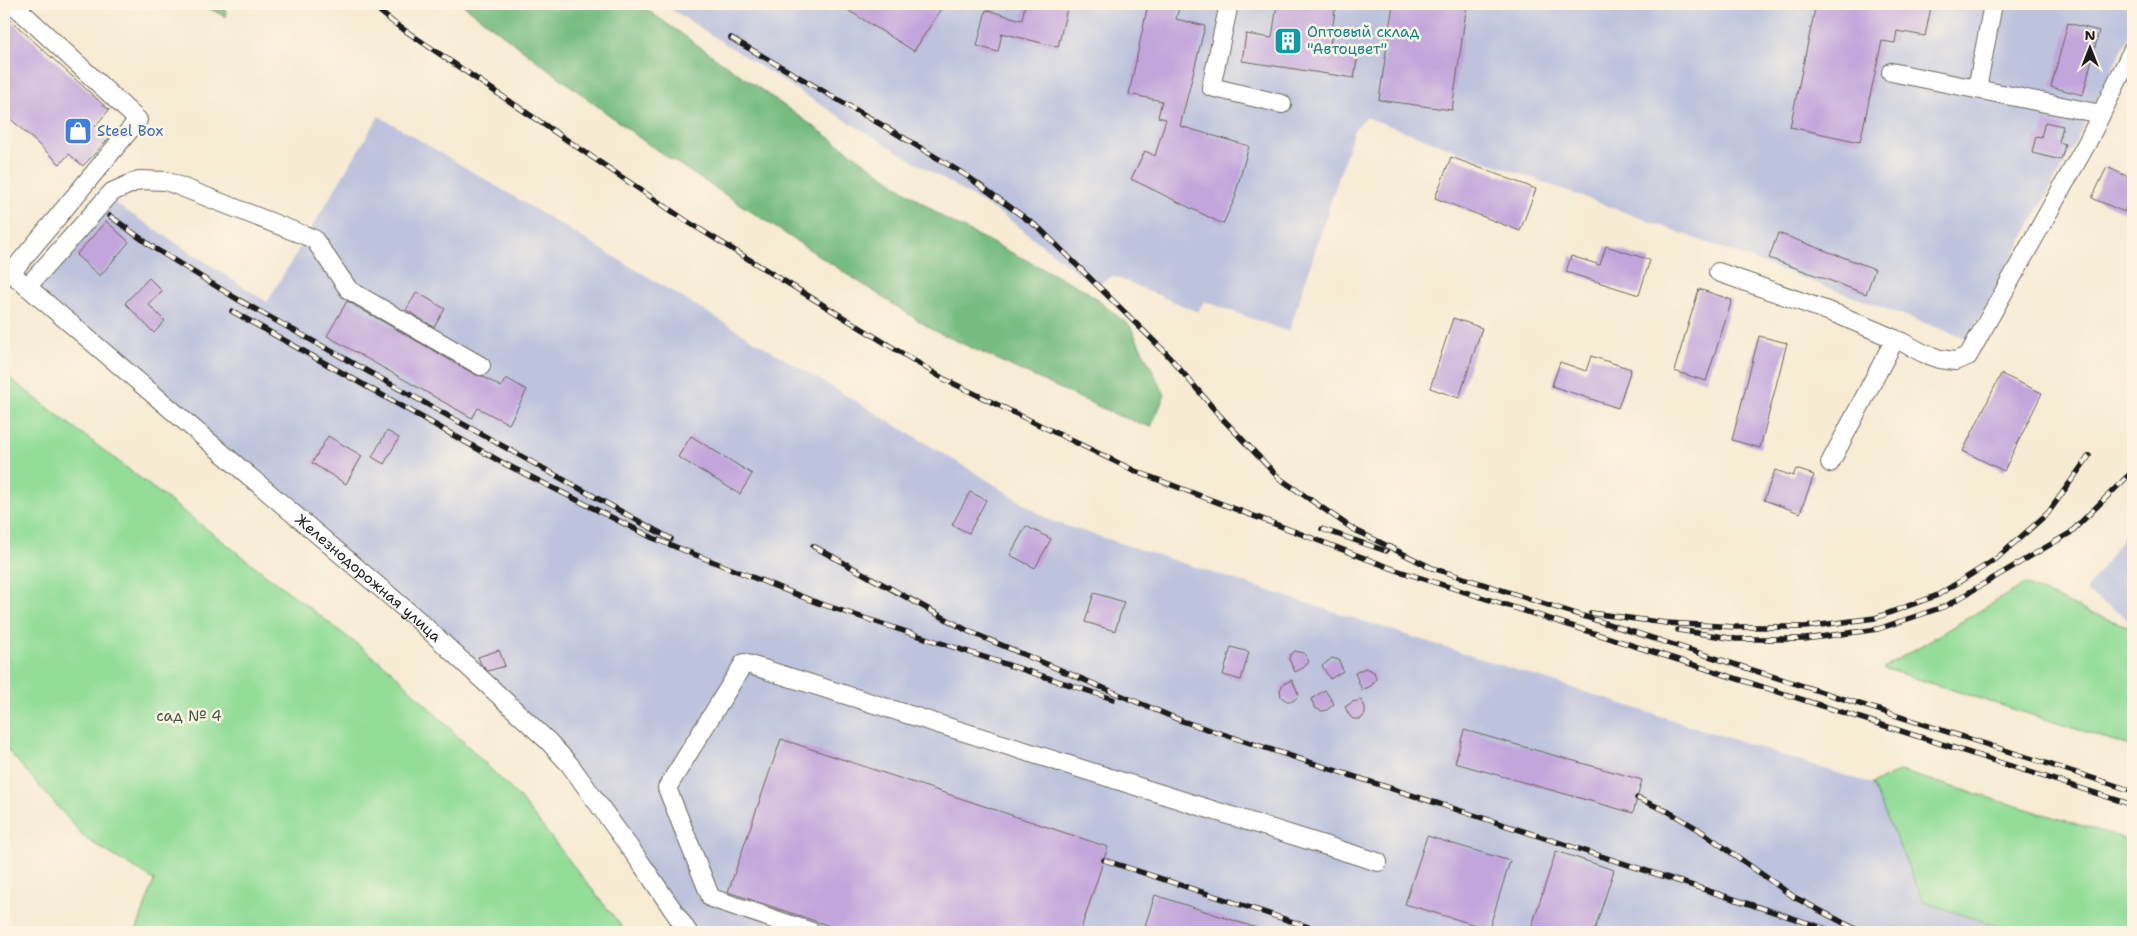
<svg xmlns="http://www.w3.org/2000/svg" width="2137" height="936" viewBox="0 0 2137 936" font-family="'Shantell Sans',sans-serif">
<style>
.industrial{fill:#bec3dd}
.green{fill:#93dd99;stroke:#587c5a}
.forest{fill:#76bc81;stroke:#496c4e}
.building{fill:#c2a6db}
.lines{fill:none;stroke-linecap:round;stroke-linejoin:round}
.minor-casing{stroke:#69645c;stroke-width:20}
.minor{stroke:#fff;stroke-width:18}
.rail-casing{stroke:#1c1c1c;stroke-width:5.5}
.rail{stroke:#fcf5e5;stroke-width:4;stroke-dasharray:11;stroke-linecap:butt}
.labels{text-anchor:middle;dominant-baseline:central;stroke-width:5;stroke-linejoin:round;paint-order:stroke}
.culture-label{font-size:15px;fill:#0d838f;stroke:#fcf5e5;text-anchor:start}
.shop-label{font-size:15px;fill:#366cbe;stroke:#fcf5e5;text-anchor:start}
.street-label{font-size:15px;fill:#1c1c1c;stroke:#fcf5e5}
.park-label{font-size:15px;fill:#405642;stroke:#fcf5e5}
</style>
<rect width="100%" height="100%" fill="#fcf5e5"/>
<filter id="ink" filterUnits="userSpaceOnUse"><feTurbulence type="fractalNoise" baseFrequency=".02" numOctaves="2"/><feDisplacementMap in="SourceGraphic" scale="10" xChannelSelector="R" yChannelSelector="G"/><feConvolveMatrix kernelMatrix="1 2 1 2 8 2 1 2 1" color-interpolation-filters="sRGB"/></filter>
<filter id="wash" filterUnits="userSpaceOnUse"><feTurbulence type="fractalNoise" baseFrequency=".0096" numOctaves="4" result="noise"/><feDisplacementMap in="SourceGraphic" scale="20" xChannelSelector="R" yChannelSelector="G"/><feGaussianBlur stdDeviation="1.12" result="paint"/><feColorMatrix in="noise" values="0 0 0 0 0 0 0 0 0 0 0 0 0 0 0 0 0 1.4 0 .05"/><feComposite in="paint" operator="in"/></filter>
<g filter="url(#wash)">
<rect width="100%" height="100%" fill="#f7ebd3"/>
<g class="industrial">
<path d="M663,4H2133V28L2071,151L1968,339L1366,117L1354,130L1289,332L1204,301L1198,312L1113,276L1095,286L1006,217L819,104Z"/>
<path d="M379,116L984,478L1051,521L1872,784L1924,902L2014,932H688L526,720L38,290L113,202L267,302Z"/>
<path d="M2133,523V623L2086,591Z"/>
</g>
<g class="green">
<path d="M4,374L392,671L518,796L626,932H136L154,880L86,839L4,746Z"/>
<path d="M2025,584L2088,612L2133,628V747L1883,668Z"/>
<path d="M1900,771L2133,841V932H2014L1924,902L1872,784Z"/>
</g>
<g class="forest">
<path d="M200,4H225L226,17Z"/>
<path d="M462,4H639L947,220L1085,290L1130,326L1165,395L1151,427L1119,416L933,330L649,145Z"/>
</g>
<g id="blocks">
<g class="building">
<path d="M838,4H944L914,51Z"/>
<path d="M1025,4H1068L1058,47L1002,33L998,52L977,46L986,10L1022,20Z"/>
<path d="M1148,4H1180L1176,19L1205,26L1180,126L1249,146L1235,195L1236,196L1223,224L1131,179L1145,151L1155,156L1166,119L1158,117L1162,101L1129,94Z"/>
<path d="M1277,4H1336L1330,45L1359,49L1354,78L1242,61L1246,34L1272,38Z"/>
<path d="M1393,4H1467L1452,110L1379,100Z"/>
<path d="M1816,4H1916L1931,7L1925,36L1897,31L1895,43L1882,41L1860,142L1790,127Z"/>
<path d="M4,14L109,110L95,126L109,138L83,166L69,154L60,164L4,113Z"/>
<path d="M2068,23L2099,31L2083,95L2051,87Z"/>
<path d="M2045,122L2063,126L2059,142L2065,144L2061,160L2032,153L2036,136L2041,137Z"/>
<path d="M1451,157L1536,189L1520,231L1435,198Z"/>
<path d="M2107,167L2133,179V193L2124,212L2092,198Z"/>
<path d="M106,221L129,242L100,276L76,255Z"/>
<path d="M1778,233L1875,269L1866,294L1769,258Z"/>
<path d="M1606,246L1650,260L1639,295L1566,272L1571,256L1600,265Z"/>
<path d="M149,278L162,291L148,304L165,321L154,333L125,303Z"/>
<path d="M1699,289L1732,300L1706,381L1674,371Z"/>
<path d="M417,292L445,309L434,327L406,310Z"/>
<path d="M347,301L476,375L482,376L501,387L506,378L527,390L509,424L478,408L472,418L327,336Z"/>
<path d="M1453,318L1482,328L1459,398L1430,388Z"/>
<path d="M1759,336L1787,343L1760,448L1732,440Z"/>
<path d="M1591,356L1631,369L1618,408L1552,386L1560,362L1586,371Z"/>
<path d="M2001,374L2042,393L2004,471L1963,451Z"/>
<path d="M387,431L399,438L384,464L372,457Z"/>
<path d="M328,436L362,456L346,484L312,463Z"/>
<path d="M691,436L752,474L740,494L678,457Z"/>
<path d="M1796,469L1814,475L1800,513L1764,500L1775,470L1793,476Z"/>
<path d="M970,492L986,500L969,533L952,525Z"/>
<path d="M1026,526L1051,539L1035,568L1010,555Z"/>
<path d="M1094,593L1124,602L1115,631L1085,622Z"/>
<path d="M1231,647L1249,652L1241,680L1223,675Z"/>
<path d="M499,650L505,666L488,671L481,664L478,657Z"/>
<path d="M1295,651L1304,653L1309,662L1303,668L1295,672L1289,659L1290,655Z"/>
<path d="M1332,658L1339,660L1343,671L1330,679L1322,666Z"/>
<path d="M1365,668L1374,672L1376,679L1371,686L1362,690L1355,673Z"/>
<path d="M1292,680L1299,695L1293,701H1287L1281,697L1280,690L1283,684Z"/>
<path d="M1325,690L1334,704L1327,710L1322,711L1315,708L1311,699Z"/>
<path d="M1361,700L1365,707V714L1361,719H1353L1349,715L1345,707L1352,702Z"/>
<path d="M1464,730L1642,780L1633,813L1455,763Z"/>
<path d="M781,739L1108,847L1080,932H848L728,892Z"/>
<path d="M1427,836L1510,861L1489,929L1405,904Z"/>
<path d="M1556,851L1614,870L1594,932H1530Z"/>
<path d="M1155,895L1263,930L1262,932H1143Z"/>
</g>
</g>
</g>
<g filter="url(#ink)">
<use href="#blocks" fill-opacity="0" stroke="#69645c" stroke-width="1"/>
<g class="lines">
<defs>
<g id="minor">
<path d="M1229,4L1211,87L1282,104"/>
<path d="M1891,72L2101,114"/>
<path d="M1977,89L1993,4"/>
<path id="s1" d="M4,267L418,620L549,742L570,765L643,866L688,932"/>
<path d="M1718,272L1839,315L1902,342L1923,353L1940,359L1955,361L1968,356L2087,143L2133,49"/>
<path d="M11,273L138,120L13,4"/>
<path d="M27,287L112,192L139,180L166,181L314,239L349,290L481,366"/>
<path d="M1830,463L1895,339"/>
<path d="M812,932L711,898L667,788L744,663L1378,862"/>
</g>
</defs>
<use href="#minor" class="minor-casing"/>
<use href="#minor" class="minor"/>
<defs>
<g id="rail">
<path d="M371,4L394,23L688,222L944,379L1135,471L1396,570L2133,805"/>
<path d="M731,38L894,132L967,176L1039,228L1166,353L1220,416L1279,478L1353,529L1432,568"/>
<path d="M110,216L154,248L237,299L671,539"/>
<path d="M232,311L503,463L653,538L818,603L1113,699"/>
<path d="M1322,529L1386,551"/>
<path d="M813,546L968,631L1182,721L1836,932"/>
<path d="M1426,566L2133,791"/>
<path d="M1591,613L1666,623L1736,627H1805L1875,618L1938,595L1996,559L2048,513L2089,456"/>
<path d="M1678,630L1736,639H1805L1878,629L1946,606L2070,533L2133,471"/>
<path d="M1637,798L1669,812L1698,829L1794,897L1861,932"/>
<path d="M1104,860L1324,932"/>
</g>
</defs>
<use href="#rail" class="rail-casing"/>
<use href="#rail" class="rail"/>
</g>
</g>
<defs>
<symbol id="building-square" viewBox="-11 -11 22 22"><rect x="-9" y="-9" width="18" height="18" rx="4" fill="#0f9aa8" stroke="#fcf5e5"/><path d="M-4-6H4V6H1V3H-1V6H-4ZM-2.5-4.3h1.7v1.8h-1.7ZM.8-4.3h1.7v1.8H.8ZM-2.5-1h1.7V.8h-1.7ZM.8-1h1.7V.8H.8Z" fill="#fff"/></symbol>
<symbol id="shop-square" viewBox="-11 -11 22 22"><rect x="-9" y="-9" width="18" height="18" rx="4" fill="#3f7fe0" stroke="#fcf5e5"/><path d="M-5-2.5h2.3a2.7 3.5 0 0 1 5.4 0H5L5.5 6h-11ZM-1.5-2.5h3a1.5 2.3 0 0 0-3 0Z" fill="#fff"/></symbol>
</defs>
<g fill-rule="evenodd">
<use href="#building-square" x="1272" y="25" width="32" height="32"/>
<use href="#shop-square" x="62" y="115" width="32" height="32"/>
</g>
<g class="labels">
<g class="culture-label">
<text x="1307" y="32">Оптовый склад<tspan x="1307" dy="17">"Автоцвет"</tspan></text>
</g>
<g class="shop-label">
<text x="97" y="131">Steel Box</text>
</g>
<g class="street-label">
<text stroke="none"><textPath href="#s1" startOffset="479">Железнодорожная улица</textPath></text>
</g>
<g class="park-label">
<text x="189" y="716">сад № 4</text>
</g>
</g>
<rect width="2137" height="936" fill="none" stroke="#fcf5e5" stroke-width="20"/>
<g transform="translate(2090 48)" stroke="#fcf5e5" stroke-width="4" paint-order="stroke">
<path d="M0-4L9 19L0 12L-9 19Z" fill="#1c1c1c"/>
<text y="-8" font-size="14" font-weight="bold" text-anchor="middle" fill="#1c1c1c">N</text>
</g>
</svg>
